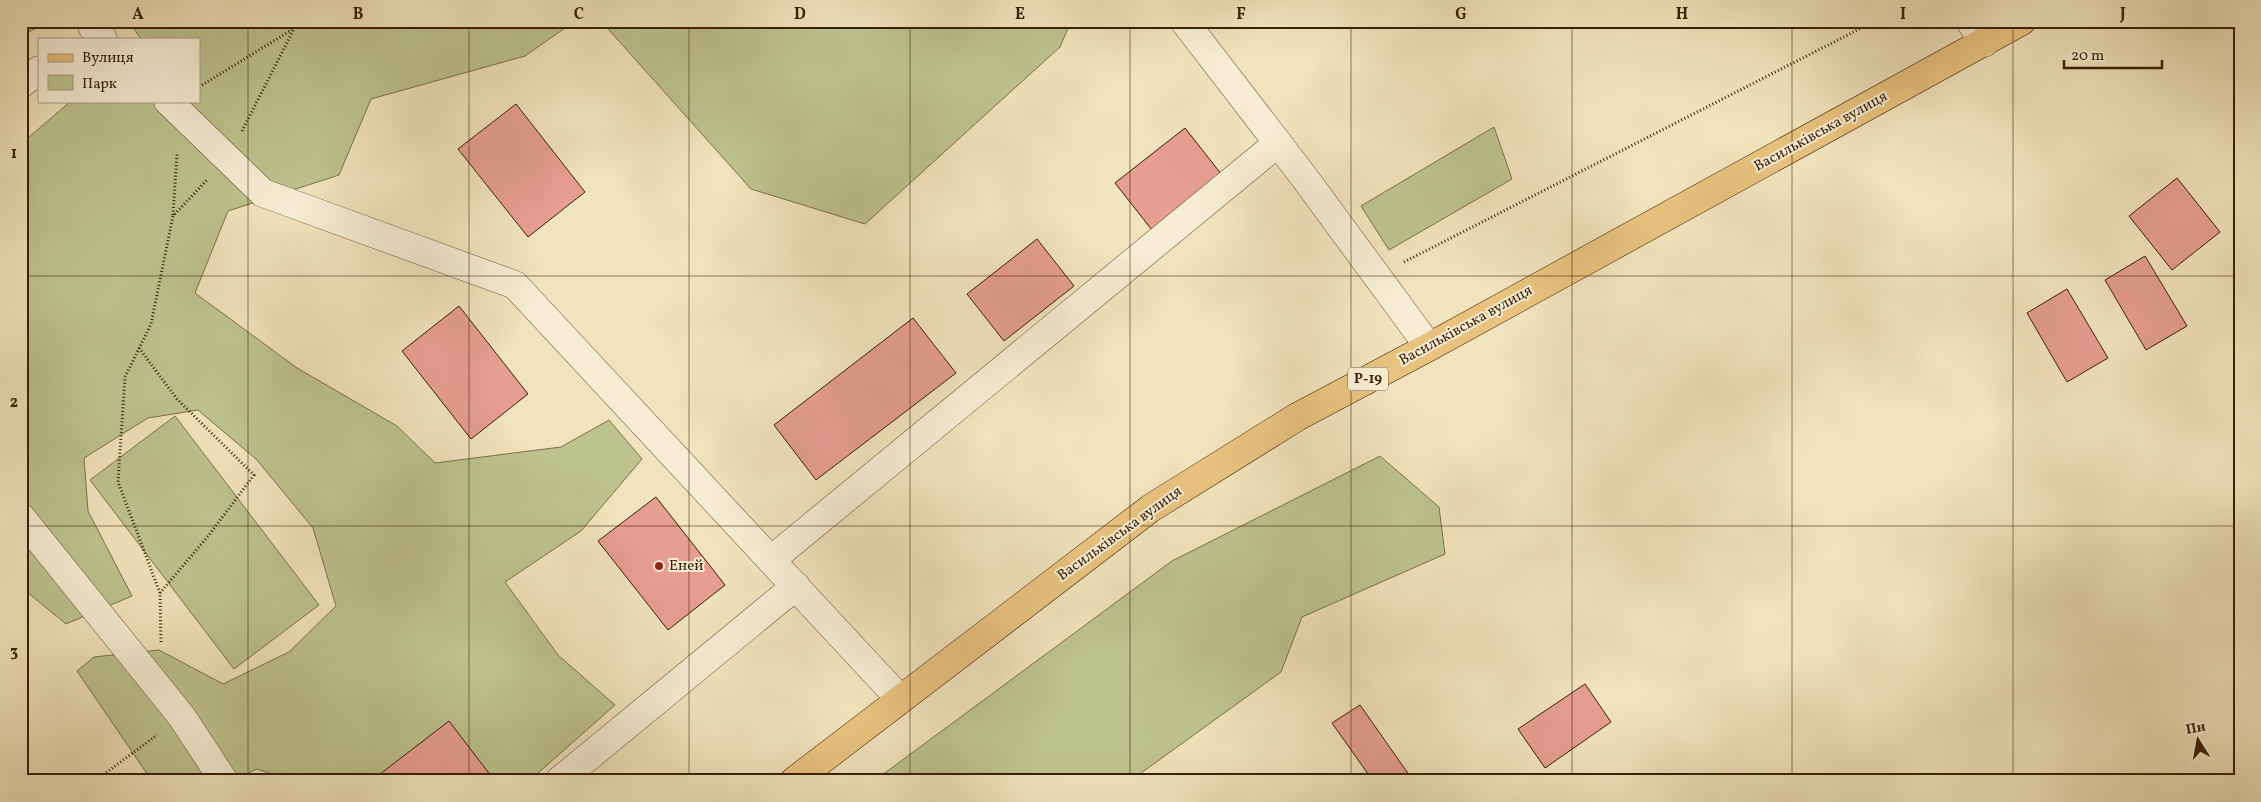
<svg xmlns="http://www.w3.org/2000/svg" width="2261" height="802" viewBox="0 0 2261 802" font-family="Vollkorn,serif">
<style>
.green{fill:#bdc38f;stroke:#7a704a}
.building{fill:#e69e91;stroke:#381e04}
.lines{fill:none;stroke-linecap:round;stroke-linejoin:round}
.minor-casing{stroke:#664f32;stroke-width:29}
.major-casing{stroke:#381e04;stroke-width:29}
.path{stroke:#381e04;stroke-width:3;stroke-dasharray:1 2.5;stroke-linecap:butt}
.minor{stroke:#f6edd4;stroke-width:28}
.major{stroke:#e8c27e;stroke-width:28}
.grid{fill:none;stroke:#381e04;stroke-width:1;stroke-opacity:0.55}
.poi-dot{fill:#8f2418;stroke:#f6edd4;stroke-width:2}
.labels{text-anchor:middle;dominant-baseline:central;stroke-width:4;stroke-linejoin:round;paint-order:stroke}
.shield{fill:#f6edd4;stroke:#715c42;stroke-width:1}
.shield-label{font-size:14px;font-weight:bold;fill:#381e04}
.street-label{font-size:15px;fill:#381e04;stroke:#f6edd4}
.poi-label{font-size:15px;fill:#381e04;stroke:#f6edd4;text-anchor:start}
.neatline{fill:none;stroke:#381e04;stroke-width:2}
.grid-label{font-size:16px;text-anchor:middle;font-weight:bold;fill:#381e04}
</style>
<rect width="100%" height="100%" fill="#f1e3bd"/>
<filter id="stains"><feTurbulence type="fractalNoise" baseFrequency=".004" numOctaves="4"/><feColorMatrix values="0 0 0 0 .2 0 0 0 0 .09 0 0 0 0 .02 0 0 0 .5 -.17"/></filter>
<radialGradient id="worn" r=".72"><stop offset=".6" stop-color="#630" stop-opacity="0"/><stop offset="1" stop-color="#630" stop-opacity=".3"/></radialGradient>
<g class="green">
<path d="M21,21H38V27L21,36Z"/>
<path d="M129,21H575L525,56L371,99L339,175L228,211L195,293L297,368L397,426L435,463L561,447L609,420L642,459L581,531L505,582L558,655L615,705L529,781H487L448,728L374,781H292L257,769L231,781H152L77,671L94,657L159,650L223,684L289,652L336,606L313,528L257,460L198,410L148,418L84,458L88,511L132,596L66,624L21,587V144L71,101H199V39H141Z"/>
<path d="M601,21H1071L1060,47L865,224L751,189Z"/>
<path d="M1494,127L1512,179L1389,250L1361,206Z"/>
<path d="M175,416L319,605L234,669L90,480Z"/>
<path d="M1380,456L1439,507L1445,554L1302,617L1281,672L1130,781H874L1172,561Z"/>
</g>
<g class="building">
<path d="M516,104L585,192L528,237L458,149Z"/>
<path d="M1185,128L1222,175L1152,230L1115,183Z"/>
<path d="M2177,178L2220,232L2172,270L2129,216Z"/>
<path d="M1037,239L1074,286L1004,341L967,294Z"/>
<path d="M2145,256L2187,326L2146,350L2105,280Z"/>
<path d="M2067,289L2108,358L2067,382L2027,313Z"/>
<path d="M459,306L528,394L471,439L402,351Z"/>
<path d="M913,318L956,373L816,480L774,425Z"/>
<path d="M656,497L725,585L668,630L598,541Z"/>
<path d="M1585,684L1611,722L1545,768L1518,729Z"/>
<path d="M1360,705L1412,779L1409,781H1373L1332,723Z"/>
<path d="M449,721L491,776L485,781H371Z"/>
</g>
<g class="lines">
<defs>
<g id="minor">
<path d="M90,21L93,28L103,39"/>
<path d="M1184,21L1304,177L1429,347"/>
<path d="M1970,21L1984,43"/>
<path d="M21,84L39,70"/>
<path d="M168,101L263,193L515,285L900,699"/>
<path d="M21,517L182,717L224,781"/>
<path d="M771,560L1278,143"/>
<path d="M559,781L796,586"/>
</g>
<path id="major" d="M794,781L1151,508L1297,417L1429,347L2022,21"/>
</defs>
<use href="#minor" class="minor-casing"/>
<use href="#major" class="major-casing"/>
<g class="path">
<path d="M199,87L293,29"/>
<path d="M242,131L298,21"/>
<path d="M173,215L177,154"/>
<path d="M1404,262L1875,21"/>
<path d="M139,348L177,399L254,475L209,535L160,593"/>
<path d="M161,642L160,593L118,482L125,377L151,324L173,216L207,180"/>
<path d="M95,781L157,735"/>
</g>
<use href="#minor" class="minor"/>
<use href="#major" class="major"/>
</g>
<path class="grid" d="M248,21V781M469,21V781M689,21V781M910,21V781M1130,21V781M1351,21V781M1572,21V781M1792,21V781M2013,21V781M21,276H2240M21,526H2240"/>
<circle class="poi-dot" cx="659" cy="566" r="5"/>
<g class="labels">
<rect class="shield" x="1348" y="367.5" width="40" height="23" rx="4"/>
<g class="shield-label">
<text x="1368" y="379">Р-19</text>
</g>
<g class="street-label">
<text transform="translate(1821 132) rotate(-29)">Васильківська вулиця</text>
<text transform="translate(1466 326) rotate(-29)">Васильківська вулиця</text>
<text transform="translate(1120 534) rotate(-36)">Васильківська вулиця</text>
</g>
<g class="poi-label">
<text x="669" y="566">Еней</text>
</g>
</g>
<rect width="2261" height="802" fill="none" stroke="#f1e3bd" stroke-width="55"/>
<rect x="38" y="38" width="162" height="65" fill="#f6edd4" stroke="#aa9a81"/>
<rect x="48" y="54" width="25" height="8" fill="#e8c27e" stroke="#aa9a81"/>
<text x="82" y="62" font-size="15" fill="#381e04">Вулиця</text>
<rect x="48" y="75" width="25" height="15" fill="#bdc38f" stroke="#aa9a81"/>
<text x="82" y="88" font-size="15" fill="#381e04">Парк</text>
<g transform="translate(2198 740) rotate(349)" stroke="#f6edd4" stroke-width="4" paint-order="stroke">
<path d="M0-4L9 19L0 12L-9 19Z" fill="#381e04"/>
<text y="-8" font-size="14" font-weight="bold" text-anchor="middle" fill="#381e04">Пн</text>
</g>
<path d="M2064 60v8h98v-8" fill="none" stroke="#381e04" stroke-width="2.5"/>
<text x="2071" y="60" font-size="15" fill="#381e04" stroke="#f6edd4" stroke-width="4" paint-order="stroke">20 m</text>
<rect x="28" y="28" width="2206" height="746" class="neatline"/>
<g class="grid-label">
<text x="138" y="19">A</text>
<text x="358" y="19">B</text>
<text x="579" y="19">C</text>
<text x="800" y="19">D</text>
<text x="1020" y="19">E</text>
<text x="1241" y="19">F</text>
<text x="1461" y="19">G</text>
<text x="1682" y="19">H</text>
<text x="1903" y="19">I</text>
<text x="2123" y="19">J</text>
<text x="14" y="158">1</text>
<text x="14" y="407">2</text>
<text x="14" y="656">3</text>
</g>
<rect width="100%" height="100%" filter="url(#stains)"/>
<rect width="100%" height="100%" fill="url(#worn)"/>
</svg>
